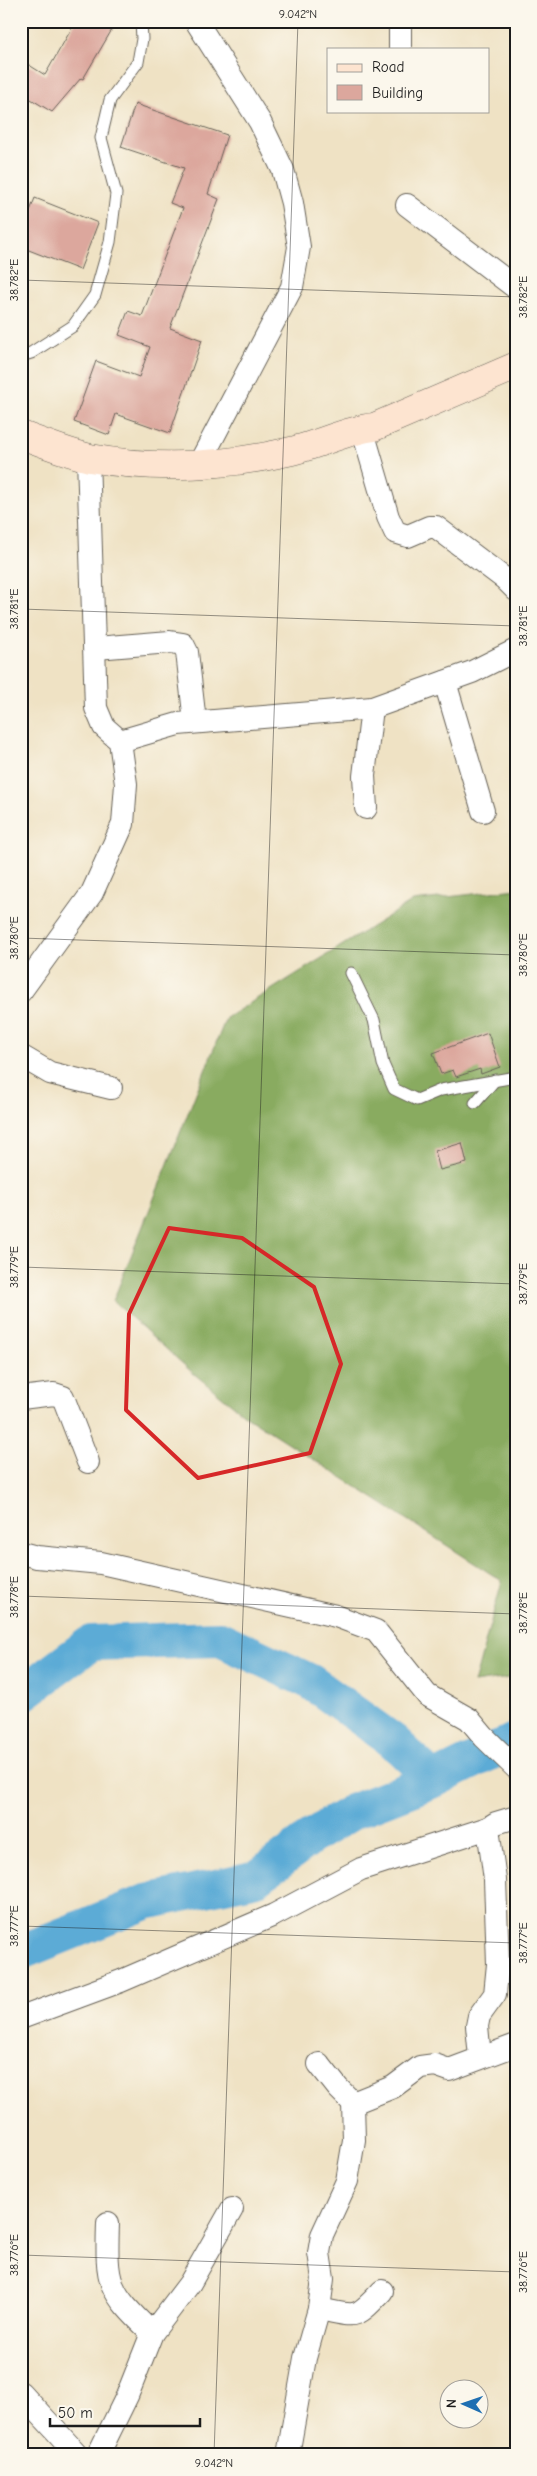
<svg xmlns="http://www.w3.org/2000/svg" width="537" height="2476" viewBox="0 0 537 2476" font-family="'Comic Neue',sans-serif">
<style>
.forest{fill:#89ab60;stroke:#52643e}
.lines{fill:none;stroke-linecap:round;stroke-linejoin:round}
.river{stroke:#5cabd6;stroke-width:36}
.building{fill:#dca79d}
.service-casing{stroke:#666157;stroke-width:13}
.minor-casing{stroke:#666157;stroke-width:24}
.secondary-casing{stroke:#666157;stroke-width:29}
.service{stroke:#fff;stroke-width:11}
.minor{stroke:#fff;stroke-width:22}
.secondary{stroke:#fde4d0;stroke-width:28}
.marked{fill:none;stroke:#d62828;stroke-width:4;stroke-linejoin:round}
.ticks{fill:none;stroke:#1c1c1c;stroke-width:1;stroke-opacity:0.45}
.neatline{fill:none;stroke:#1c1c1c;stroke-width:2}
.ticks-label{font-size:12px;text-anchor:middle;fill:#1c1c1c}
</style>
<rect width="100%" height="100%" fill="#fbf7ec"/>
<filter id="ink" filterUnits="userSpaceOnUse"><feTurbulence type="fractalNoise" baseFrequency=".02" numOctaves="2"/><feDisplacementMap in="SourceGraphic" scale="10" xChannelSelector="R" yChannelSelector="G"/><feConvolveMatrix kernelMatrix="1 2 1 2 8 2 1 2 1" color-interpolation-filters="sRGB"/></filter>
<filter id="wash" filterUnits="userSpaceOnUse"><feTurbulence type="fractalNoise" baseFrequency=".0096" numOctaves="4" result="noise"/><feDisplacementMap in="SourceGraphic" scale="20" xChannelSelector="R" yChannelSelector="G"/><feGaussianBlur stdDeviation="1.12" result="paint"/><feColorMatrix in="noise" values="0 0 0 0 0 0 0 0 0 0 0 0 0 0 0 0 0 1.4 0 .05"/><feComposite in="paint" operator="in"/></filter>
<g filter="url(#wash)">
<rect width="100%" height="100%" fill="#efe2c4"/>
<path class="forest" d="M516,889V1677L474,1683L502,1581L246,1416L193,1373L113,1301L226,1018L413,901Z"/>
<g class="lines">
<g class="river">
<path d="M21,1695L91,1643L220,1639L311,1682L393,1741L434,1780"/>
<path d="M21,1952L146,1902L257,1878L314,1835L354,1811L434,1780L516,1740"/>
</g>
</g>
<g id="blocks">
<g class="building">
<path d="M76,21H117L83,79L81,78L52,112L21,93V60L45,75Z"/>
<path d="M135,104L227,135L208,194L219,199L170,328L202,340L170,433L116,414L109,435L74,422L96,361L139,377L150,347L119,335L128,311L142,316L183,208L170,203L184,168L121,147Z"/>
<path d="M35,198L98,223L80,270L21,247V234Z"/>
<path d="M488,1033L500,1067L481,1074L480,1069L456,1077L453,1070L441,1074L433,1053Z"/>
<path d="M462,1143L467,1163L440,1170L435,1151Z"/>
</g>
</g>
</g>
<g filter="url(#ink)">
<use href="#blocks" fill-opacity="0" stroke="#666157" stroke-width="1"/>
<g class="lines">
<defs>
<g id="service">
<path d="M21,356L31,353L73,326L95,295L110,242L116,194L101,138L110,100L138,62L142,39L141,21"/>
<path d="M351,973L374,1020L383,1064L394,1089L417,1100L441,1090L516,1077"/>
<path d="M475,1103L495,1080"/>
</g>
<g id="minor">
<path d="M196,21L260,122L283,170L292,203L299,247L292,287L198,466"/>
<path d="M400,49V21"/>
<path d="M407,205L516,288"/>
<path d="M362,428L388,517L395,532L408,536L429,527H436L505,579L516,590"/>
<path d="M96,648L170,642L183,644L187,652L195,722"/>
<path d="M445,682L483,811"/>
<path d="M120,741L178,724L372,708L472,672L516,650"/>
<path d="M366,808L364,776L372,708"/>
<path d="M21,991L92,893L123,824L126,784L120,741L104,727L96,708L88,457"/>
<path d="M21,1056L50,1073L111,1088"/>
<path d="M21,1398L54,1394L63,1397L88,1462"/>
<path d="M21,1553L37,1557L101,1563L336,1616L376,1631L427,1695L469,1719L484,1737L516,1768"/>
<path d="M21,2018L121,1981L274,1915L361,1869L488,1828"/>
<path d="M480,2057L477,2026L479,2016L495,1994L498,1964L495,1880L488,1828L496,1823L516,1817"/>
<path d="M319,2064L338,2088L353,2103"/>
<path d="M108,2223C106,2284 107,2290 152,2333"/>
<path d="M319,2309L323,2279L319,2253L322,2235L347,2181L354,2140L353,2103L393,2087L420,2067L435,2065L449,2070L516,2045"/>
<path d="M21,2393L78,2455"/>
<path d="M98,2455L127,2396L152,2333L190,2283L232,2209"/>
<path d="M288,2455L305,2358L319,2309C357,2316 354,2321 382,2291"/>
</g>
<path id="secondary" d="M21,435C44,443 67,453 90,458C156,470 221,467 287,452C316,446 346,430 374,427L516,366"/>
</defs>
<use href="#service" class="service-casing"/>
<use href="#minor" class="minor-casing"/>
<use href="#secondary" class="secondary-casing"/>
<use href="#service" class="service"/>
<use href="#minor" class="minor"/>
<use href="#secondary" class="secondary"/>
</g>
</g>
<path class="marked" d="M169,1228L242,1238L314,1287L341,1364L310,1453L198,1478L126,1410L129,1314Z"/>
<path class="ticks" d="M21,280L516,297M21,609L516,626M21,938L516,955M21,1267L516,1284M21,1596L516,1614M21,1926L516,1943M21,2255L516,2272M214,2455L298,21"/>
<rect width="537" height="2476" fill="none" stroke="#fbf7ec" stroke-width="55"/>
<rect x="327" y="48" width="162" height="65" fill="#fbf7ec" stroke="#a29f99"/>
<rect x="337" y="64" width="25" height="8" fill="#fde4d0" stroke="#a29f99"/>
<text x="372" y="72" font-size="15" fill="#1c1c1c">Road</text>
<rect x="337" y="85" width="25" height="15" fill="#dca79d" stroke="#a29f99"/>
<text x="372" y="98" font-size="15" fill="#1c1c1c">Building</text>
<g transform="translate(464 2404) rotate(272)"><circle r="24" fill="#fbf7ec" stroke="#a29f99"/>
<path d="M0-4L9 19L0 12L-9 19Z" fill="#1f6fb2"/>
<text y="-8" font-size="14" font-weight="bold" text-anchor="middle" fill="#1c1c1c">N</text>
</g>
<path d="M50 2418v8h150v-8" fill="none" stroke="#1c1c1c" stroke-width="2.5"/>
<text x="58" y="2418" font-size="15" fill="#1c1c1c" stroke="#fbf7ec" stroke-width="4" paint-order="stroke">50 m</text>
<rect x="28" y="28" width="482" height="2420" class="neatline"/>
<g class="ticks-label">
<text x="298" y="18">9.042°N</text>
<text transform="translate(14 280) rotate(-90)" y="4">38.782°E</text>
<text transform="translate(523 297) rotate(-90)" y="4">38.782°E</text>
<text transform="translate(14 609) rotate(-90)" y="4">38.781°E</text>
<text transform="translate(523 626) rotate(-90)" y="4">38.781°E</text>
<text transform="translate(14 938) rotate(-90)" y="4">38.780°E</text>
<text transform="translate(523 955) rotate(-90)" y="4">38.780°E</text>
<text transform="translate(14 1267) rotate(-90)" y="4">38.779°E</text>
<text transform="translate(523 1284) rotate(-90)" y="4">38.779°E</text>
<text transform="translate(14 1597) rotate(-90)" y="4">38.778°E</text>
<text transform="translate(523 1613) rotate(-90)" y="4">38.778°E</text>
<text transform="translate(14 1926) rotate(-90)" y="4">38.777°E</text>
<text transform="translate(523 1943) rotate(-90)" y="4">38.777°E</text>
<text transform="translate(14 2255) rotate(-90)" y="4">38.776°E</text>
<text transform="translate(523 2272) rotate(-90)" y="4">38.776°E</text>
<text x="214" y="2467">9.042°N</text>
</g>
</svg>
